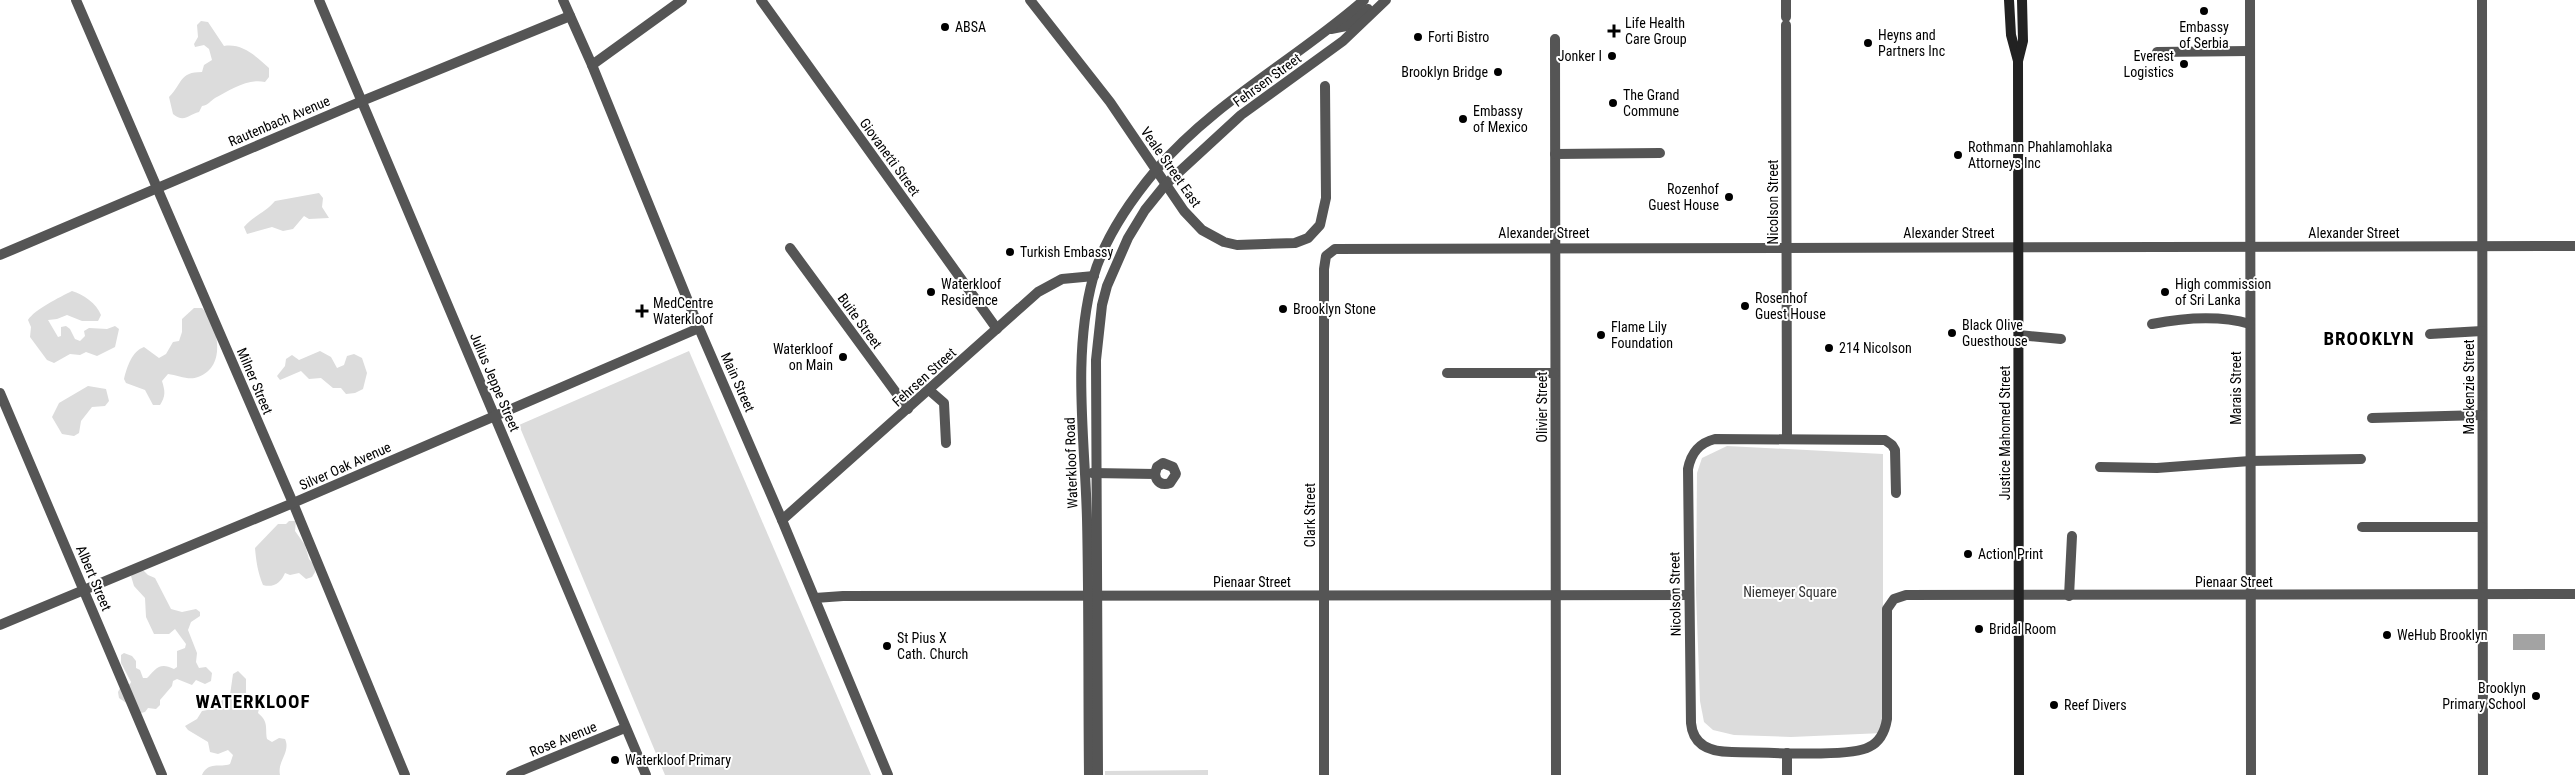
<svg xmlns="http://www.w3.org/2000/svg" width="2575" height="775" viewBox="0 0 2575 775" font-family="'Roboto Condensed',sans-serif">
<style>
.green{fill:#dcdcdc}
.water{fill:#a3a3a3}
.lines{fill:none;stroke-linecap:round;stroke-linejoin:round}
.street{stroke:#555;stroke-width:10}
.secondary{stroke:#222;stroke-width:10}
.poi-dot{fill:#000;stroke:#fff;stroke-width:2}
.labels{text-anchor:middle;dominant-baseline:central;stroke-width:4;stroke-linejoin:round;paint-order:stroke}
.poi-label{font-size:14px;fill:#000;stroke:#fff;text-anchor:start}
.street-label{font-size:14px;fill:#000;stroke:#fff}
.park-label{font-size:14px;fill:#333;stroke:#fff}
.district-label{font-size:19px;font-weight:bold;letter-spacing:1px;fill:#000;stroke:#fff}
</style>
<rect width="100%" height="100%" fill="#fff"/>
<g class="green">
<path d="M201,21L208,22L224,46C242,43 256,56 269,68V77L265,82C248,78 230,90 215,98C210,101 209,105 202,106L199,112C188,115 184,123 173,114L169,97C183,83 179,72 202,72L204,65L212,60L209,49L204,45L195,47L194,44L198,37L197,25Z"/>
<path d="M319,193L323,198L322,207L329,218L309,219L304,216L293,229L283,231L272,227L247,234L244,227C253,216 266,212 275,201Z"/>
<path d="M72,291C83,294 97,304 101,315L98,321H82L67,315L57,319L48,320L58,337L61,336V327L66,326L70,329L75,339L80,341L85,336L84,331L89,328L107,329L115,326L119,329L115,347L97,356L86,352L80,355L70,354L54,363L47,360L30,337L31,327L28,320C34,310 60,297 72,291Z"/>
<path d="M194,308H202C218,324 228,367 198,377C189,381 178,375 168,374L162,381C165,391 166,396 160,405H153L145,390L126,383L124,379C127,367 132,351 144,347L159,358L166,354L173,342L179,341L182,332V319Z"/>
<path d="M320,351L331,357L337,368L344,365L347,356L354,354L362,358L367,373L363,389L355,393L346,394L341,388H333L321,378L309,379L301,371L280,380L277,376L285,366L286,359L292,355L299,360Z"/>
<path d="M689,351L871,775H665L519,425Z"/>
<path d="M88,386L106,389L109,401L105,406L92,407L81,421L79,433L74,436L62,434L52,417L59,403Z"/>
<path d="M1727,446L1883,454V733L1791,737L1734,735L1713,730L1704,722L1700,701L1696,593L1697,473L1702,458Z"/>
<path d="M289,521H296L295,531L305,545L309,559L315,566V572L312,577L306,579L299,573L290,575L285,573C281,583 273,588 263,585C258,573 256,561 255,548L278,524H286Z"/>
<path d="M141,568L148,575L155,578L171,609L182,612L196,609L200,612V616L191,622L188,630L197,653L196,662L199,668L206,667L212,673L211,681L205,684L196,680L192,685L177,679L173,681L172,686L160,700V705L156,709L148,708L145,712L141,713L119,698L118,692L121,686L130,684L131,682L121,663V655L124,653L132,656L136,661V668L140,670L143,678H147C155,670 159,661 174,669L177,667V651L185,648L186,644L175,629L169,634H154L146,617L145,598L134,586L131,576Z"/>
<path d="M238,671L246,679V696L253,697L260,704L258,713C269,722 265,728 267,739L272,742L279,738L285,739C291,752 277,761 280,775H202C208,761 220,768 230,764L233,755L228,750L218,754L210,752L208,742L188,730L185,726L197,719L202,711L218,708L221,701L230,695L233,674Z"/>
<path d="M1208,770V775H1105V771Z"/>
</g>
<rect class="water" x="2513" y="634" width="32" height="16"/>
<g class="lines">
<g class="street">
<path d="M76,0L293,503L405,775"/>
<path d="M319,0L646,775"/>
<path d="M563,0L592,65L699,328L782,520L888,775"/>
<path d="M761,0L997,329"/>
<path d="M1030,0L1110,102L1184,211L1202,230L1224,242L1237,245L1295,243L1308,238L1320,225L1326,198L1325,86"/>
<path d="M1786,0V17"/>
<path d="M2250,0L2251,775"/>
<path d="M2482,0L2483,775"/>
<path d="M1786,25L1787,438"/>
<path d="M1331,29L1346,26L1368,9"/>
<path d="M1555,39L1556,775"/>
<path d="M2157,52L2249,51"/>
<path d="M592,65L682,0"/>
<path d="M1555,154L1660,153"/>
<path d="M790,248L908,409"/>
<path d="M0,255L362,101L570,16"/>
<path d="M2152,324C2183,318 2219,315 2250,324"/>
<path d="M2430,334L2482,331"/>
<path d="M2019,335L2061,339"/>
<path d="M1447,373H1555"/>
<path d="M929,390L944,403L946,443"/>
<path d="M0,393L162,775"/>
<path d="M2372,418L2482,415"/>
<path d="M2100,467L2157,468L2250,461L2361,459"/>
<path d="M1092,473L1155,474C1156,482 1162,486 1170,483L1176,474L1173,467L1163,463L1157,467L1155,474"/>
<path d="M1896,493L1895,450L1892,445L1885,440L1715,439C1699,443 1691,453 1688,469L1691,723C1693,746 1711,752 1732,752C1758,752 1850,758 1869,747C1880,742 1885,731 1887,719V609L1894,599L1906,595L2575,594"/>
<path d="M782,520L1038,292L1062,279L1094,276"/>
<path d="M2362,527H2482"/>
<path d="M2069,596L2072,536"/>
<path d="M815,598L843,596L1689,595"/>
<path d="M0,625L293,503L699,328"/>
<path d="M1787,753V775"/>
<path d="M511,775L625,728"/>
<path d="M1089,775C1088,690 1089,604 1087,519C1085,440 1072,355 1093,278C1104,239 1130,201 1156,170C1215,101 1297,59 1364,0"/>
<path d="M1098,775L1096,360L1102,305L1107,286L1128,238L1145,210L1166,184L1241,115L1343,41L1386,0"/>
<path d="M1324,775V269L1326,256L1335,249L2575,246"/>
</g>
<g class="secondary">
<path d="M2009,0L2011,35L2018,61"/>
<path d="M2019,775L2018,61L2023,41L2022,0"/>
</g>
</g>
<g class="poi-dot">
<circle cx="2204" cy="11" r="5"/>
<circle cx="945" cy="27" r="5"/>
<path d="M1611.5 23.5h5v5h5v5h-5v5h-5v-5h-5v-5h5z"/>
<circle cx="1418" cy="37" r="5"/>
<circle cx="1868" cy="43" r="5"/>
<circle cx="1612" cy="56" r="5"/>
<circle cx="2184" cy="64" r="5"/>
<circle cx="1498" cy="72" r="5"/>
<circle cx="1613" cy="103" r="5"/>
<circle cx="1463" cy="119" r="5"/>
<circle cx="1958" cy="155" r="5"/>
<circle cx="1729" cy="197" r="5"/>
<circle cx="1010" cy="252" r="5"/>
<circle cx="931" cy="292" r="5"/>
<circle cx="2165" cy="292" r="5"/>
<circle cx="1745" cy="306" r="5"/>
<circle cx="1283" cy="309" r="5"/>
<path d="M639.5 303.5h5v5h5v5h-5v5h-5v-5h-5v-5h5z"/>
<circle cx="1952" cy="333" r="5"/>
<circle cx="1601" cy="335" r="5"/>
<circle cx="1829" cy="348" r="5"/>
<circle cx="843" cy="357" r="5"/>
<circle cx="1968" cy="554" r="5"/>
<circle cx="1979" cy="629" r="5"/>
<circle cx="2387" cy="635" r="5"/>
<circle cx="887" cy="646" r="5"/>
<circle cx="2536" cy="696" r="5"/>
<circle cx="2054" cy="705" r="5"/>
<circle cx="615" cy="760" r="5"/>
</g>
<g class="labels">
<g class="poi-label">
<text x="1625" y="23">Life Health<tspan x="1625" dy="16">Care Group</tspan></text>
<text x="955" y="27">ABSA</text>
<text x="2204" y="27" text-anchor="middle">Embassy<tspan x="2204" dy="16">of Serbia</tspan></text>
<text x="1878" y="35">Heyns and<tspan x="1878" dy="16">Partners Inc</tspan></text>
<text x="1428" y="37">Forti Bistro</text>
<text x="1602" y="56" text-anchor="end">Jonker I</text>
<text x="2174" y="56" text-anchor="end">Everest<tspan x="2174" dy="16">Logistics</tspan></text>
<text x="1488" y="72" text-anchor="end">Brooklyn Bridge</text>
<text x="1623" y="95">The Grand<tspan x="1623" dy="16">Commune</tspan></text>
<text x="1473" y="111">Embassy<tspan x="1473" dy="16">of Mexico</tspan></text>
<text x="1968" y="147">Rothmann Phahlamohlaka<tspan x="1968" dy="16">Attorneys Inc</tspan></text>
<text x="1719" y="189" text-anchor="end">Rozenhof<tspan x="1719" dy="16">Guest House</tspan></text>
<text x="1020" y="252">Turkish Embassy</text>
<text x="941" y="284">Waterkloof<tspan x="941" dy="16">Residence</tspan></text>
<text x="2175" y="284">High commission<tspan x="2175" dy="16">of Sri Lanka</tspan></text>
<text x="1755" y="298">Rosenhof<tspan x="1755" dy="16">Guest House</tspan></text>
<text x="653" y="303">MedCentre<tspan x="653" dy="16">Waterkloof</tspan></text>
<text x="1293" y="309">Brooklyn Stone</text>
<text x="1962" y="325">Black Olive<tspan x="1962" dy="16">Guesthouse</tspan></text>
<text x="1611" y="327">Flame Lily<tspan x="1611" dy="16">Foundation</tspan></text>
<text x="1839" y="348">214 Nicolson</text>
<text x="833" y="349" text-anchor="end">Waterkloof<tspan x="833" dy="16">on Main</tspan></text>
<text x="1978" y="554">Action Print</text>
<text x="1989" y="629">Bridal Room</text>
<text x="2397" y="635">WeHub Brooklyn</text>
<text x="897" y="638">St Pius X<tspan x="897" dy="16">Cath. Church</tspan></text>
<text x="2526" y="688" text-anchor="end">Brooklyn<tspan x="2526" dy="16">Primary School</tspan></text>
<text x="2064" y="705">Reef Divers</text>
<text x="625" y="760">Waterkloof Primary</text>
</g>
<g class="street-label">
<text transform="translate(1267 80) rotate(-36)">Fehrsen Street</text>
<text transform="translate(279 121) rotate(-23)">Rautenbach Avenue</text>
<text transform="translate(890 157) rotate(54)">Giovanetti Street</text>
<text transform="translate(1171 167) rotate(55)">Veale Street East</text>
<text transform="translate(1773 202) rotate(-90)">Nicolson Street</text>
<text x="1544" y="233">Alexander Street</text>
<text x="1949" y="233">Alexander Street</text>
<text x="2354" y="233">Alexander Street</text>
<text transform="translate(860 321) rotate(54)">Buite Street</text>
<text transform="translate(924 377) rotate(-42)">Fehrsen Street</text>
<text transform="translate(255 381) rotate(67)">Milner Street</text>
<text transform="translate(495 382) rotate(67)">Julius Jeppe Street</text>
<text transform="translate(738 382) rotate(66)">Main Street</text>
<text transform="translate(2469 387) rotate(-90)">Mackenzie Street</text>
<text transform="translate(2236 388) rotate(-90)">Marais Street</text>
<text transform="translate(1542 407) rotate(-90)">Olivier Street</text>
<text transform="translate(2005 433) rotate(-90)">Justice Mahomed Street</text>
<text transform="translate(1071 463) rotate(-92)">Waterkloof Road</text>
<text transform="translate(345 466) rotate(-24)">Silver Oak Avenue</text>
<text transform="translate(1310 515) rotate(-90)">Clark Street</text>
<text transform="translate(94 578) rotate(67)">Albert Street</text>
<text x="1252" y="582">Pienaar Street</text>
<text x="2234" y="582">Pienaar Street</text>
<text transform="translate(1675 594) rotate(-91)">Nicolson Street</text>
<text transform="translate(563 739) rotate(-22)">Rose Avenue</text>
</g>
<g class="park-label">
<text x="1790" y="592">Niemeyer Square</text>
</g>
<g class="district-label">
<text x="2369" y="338">BROOKLYN</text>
<text x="253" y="701">WATERKLOOF</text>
</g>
</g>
</svg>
